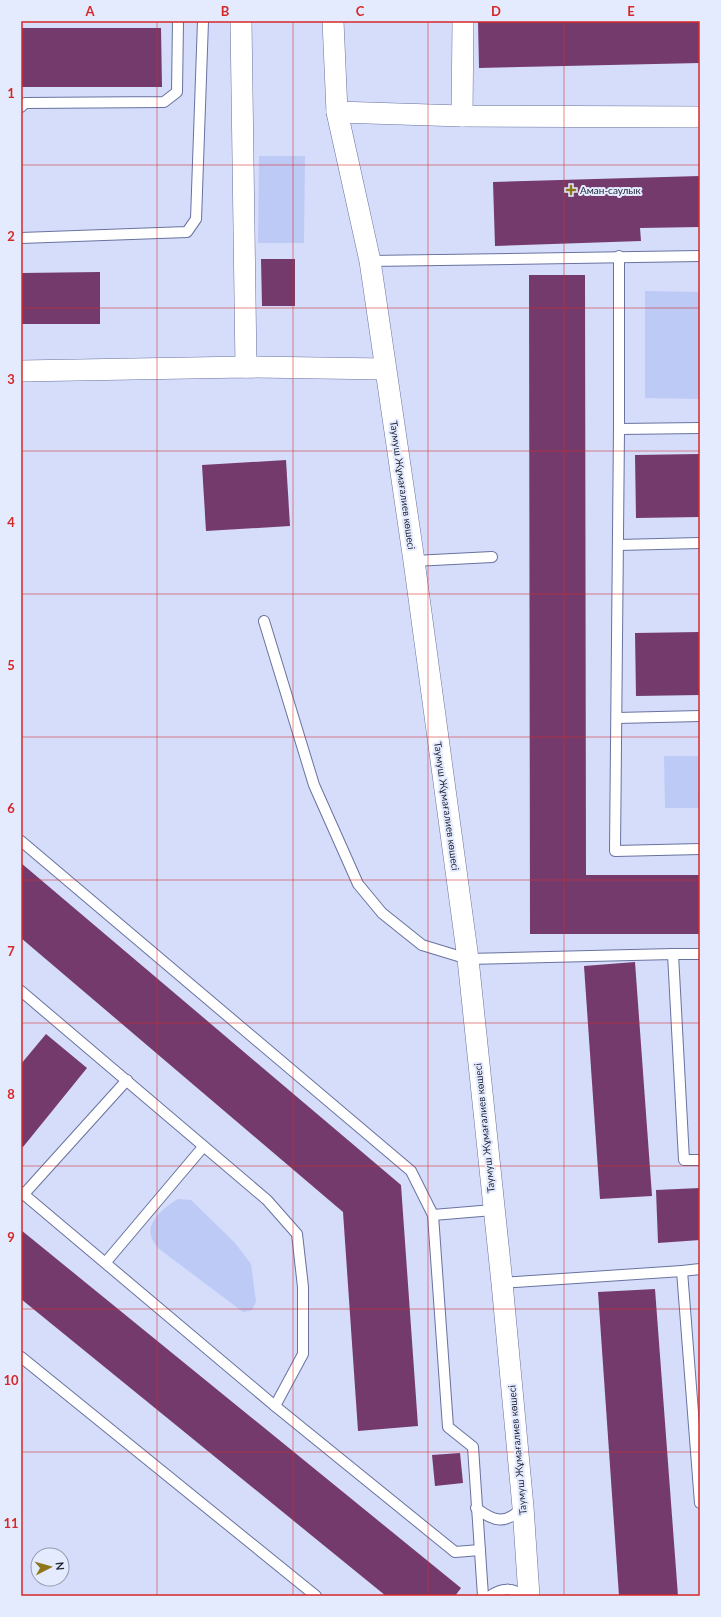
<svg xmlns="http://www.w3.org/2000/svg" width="721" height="1617" viewBox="0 0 721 1617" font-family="Lato,sans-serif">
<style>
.green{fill:#becaf6}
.building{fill:#753a6c}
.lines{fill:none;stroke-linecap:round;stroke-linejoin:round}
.lane-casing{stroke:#68739f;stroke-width:12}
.street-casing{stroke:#68739f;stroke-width:22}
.lane{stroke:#fff;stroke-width:10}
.street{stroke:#fff;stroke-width:21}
.grid{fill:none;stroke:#d62828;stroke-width:1;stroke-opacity:0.55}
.poi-dot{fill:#8e761a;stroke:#e5ebff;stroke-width:1.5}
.labels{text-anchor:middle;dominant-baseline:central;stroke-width:4;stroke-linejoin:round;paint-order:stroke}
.poi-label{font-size:10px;fill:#1e2234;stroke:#e5ebff;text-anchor:start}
.street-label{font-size:10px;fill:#1e2234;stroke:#e5ebff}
.neatline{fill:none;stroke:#d62828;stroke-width:1.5}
.grid-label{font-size:13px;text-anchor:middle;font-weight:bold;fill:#d62828}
</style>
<rect width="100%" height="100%" fill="#d5ddfb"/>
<g class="green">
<path d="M259,156H305L304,243H258Z"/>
<path d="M645,291L700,292V399L645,398Z"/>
<path d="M664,756H698L699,808H665Z"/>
<path d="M178,1199L191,1200L235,1243L251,1264L256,1302L252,1310L243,1312L158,1248C156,1245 152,1240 151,1236C147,1221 166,1206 178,1199Z"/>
</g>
<g class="building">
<path d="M478,21H700V63L479,68Z"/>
<path d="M21,28H161L162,87H21Z"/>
<path d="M700,176V227L640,228L641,241L495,246L493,182Z"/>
<path d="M261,259H295V306H262Z"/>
<path d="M100,272V324H21V273Z"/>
<path d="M529,275H585L586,875H700V934H530Z"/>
<path d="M700,454V517L636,518L635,455Z"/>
<path d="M286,460L290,526L206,531L202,465Z"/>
<path d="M700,632V695L636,696L635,633Z"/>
<path d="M21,863L401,1185L418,1426L358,1431L343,1212L21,938Z"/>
<path d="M635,962L652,1196L600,1199L584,966Z"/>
<path d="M46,1034L87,1068L23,1147L21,1146V1064Z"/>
<path d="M700,1188V1240L658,1243L656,1190Z"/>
<path d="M21,1230L461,1588L455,1596H386L21,1299Z"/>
<path d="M655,1289L678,1596H619L598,1292Z"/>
<path d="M460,1453L463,1483L435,1486L432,1455Z"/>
</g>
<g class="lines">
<defs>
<g id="lane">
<path d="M21,107L25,103L164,102L177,92L178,21"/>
<path d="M21,238L187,232L196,219L203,21"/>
<path d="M619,256V429L700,428"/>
<path d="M370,261L700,256"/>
<path d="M619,429L615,851L700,849"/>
<path d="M618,545L700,543"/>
<path d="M414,561L492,557"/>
<path d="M264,621L314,785L358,884L382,913L422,945L468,959L673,954L684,1160H700"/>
<path d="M617,718L700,716"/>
<path d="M21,841L411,1171L433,1215L493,1210"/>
<path d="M673,954H700"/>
<path d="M21,991L267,1200L297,1234L303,1287V1354L275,1406"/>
<path d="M21,1192L275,1406L455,1552L480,1550"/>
<path d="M24,1194L127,1080"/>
<path d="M433,1215L448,1427L473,1447L483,1596"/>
<path d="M106,1262L203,1147"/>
<path d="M682,1271L700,1269"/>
<path d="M502,1283L682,1271L700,1503"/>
<path d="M21,1357L316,1596"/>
<path d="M476,1508C494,1522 506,1525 523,1507"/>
<path d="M490,1596C501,1588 513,1587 523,1596"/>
</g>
<g id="street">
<path d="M241,21L246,367"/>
<path d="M333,21L337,112L370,261L414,561L468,959L502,1283L523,1507L529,1596"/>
<path d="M337,112L462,116L700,117"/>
<path d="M462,116L463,21"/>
<path d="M21,371L246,367L385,369"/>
</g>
</defs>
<use href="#lane" class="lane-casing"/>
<use href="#street" class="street-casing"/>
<use href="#lane" class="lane"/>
<use href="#street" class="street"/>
</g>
<path class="grid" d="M157,21V1596M293,21V1596M428,21V1596M564,21V1596M21,165H700M21,308H700M21,451H700M21,594H700M21,737H700M21,880H700M21,1023H700M21,1166H700M21,1309H700M21,1452H700"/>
<path class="poi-dot" d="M569 184h4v4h4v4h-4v4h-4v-4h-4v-4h4z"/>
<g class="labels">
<g class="poi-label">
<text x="580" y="190">Аман-саулык</text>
</g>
<g class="street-label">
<text transform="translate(403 485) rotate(82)">Таумуш Жұмағалиев көшесі</text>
<text transform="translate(447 806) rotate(82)">Таумуш Жұмағалиев көшесі</text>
<text transform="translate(484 1128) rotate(-96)">Таумуш Жұмағалиев көшесі</text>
<text transform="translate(517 1450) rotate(-95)">Таумуш Жұмағалиев көшесі</text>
</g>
</g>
<rect width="721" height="1617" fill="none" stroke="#e5ebff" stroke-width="44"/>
<g transform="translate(50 1567) rotate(84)"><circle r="19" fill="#e5ebff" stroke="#959bae"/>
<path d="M0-3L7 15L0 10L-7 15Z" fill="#8e761a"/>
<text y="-6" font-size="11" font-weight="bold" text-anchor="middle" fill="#1e2234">N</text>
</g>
<rect x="22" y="22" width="677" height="1573" class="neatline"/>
<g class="grid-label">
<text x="90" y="16">A</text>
<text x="225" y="16">B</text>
<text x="360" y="16">C</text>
<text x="496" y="16">D</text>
<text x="631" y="16">E</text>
<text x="11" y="98">1</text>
<text x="11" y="241">2</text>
<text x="11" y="384">3</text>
<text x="11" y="527">4</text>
<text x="11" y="670">5</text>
<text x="11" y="813">6</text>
<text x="11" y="956">7</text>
<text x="11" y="1099">8</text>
<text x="11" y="1242">9</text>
<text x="11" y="1385">10</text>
<text x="11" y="1528">11</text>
</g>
</svg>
